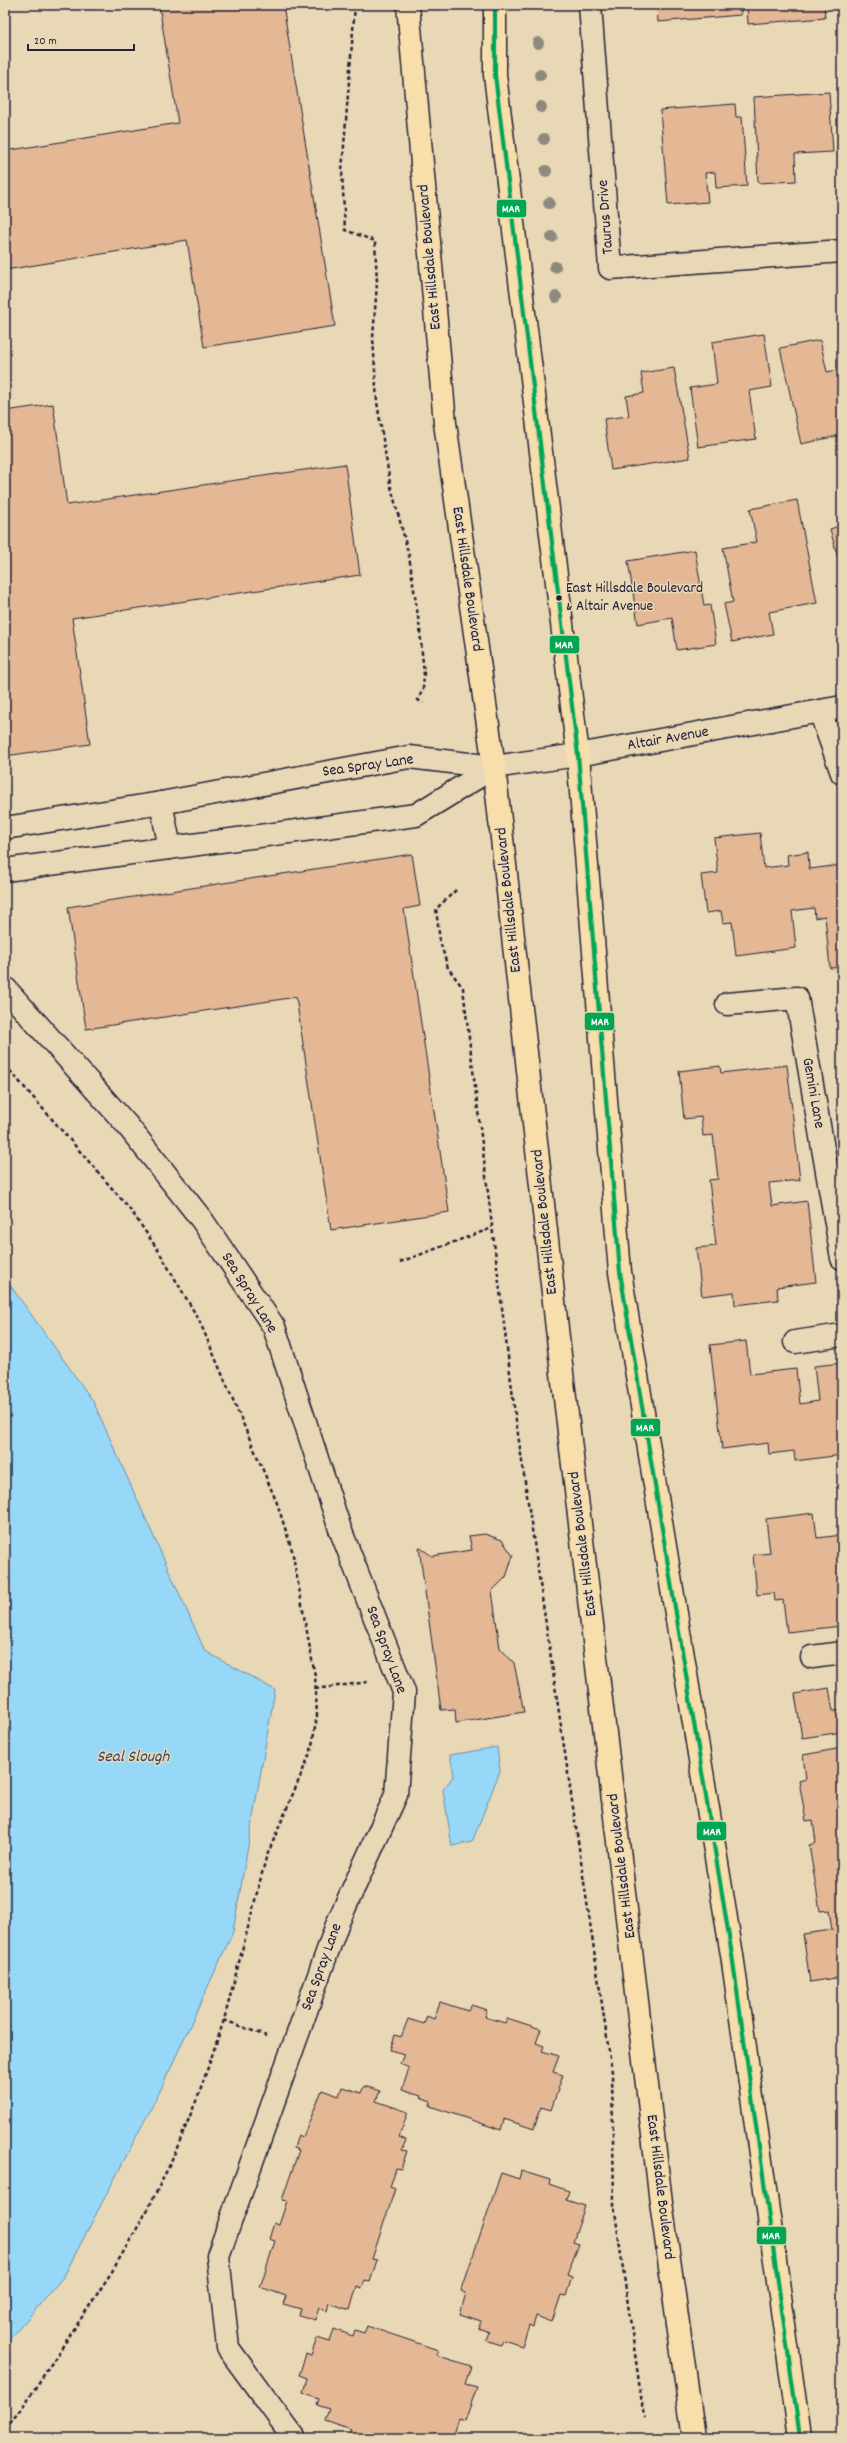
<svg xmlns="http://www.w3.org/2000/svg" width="847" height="2443" viewBox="0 0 847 2443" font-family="Dekko,sans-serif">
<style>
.water{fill:#97d8f9;stroke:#688fad}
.building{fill:#e4b795;stroke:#22223b}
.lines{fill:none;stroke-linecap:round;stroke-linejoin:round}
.minor-casing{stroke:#22223b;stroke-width:25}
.major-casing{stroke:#22223b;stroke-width:25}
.path{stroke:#22223b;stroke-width:2.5;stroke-dasharray:4 3;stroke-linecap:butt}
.minor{stroke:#e9d8b5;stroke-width:22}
.major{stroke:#f8deab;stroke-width:22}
.bus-1-casing{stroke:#e9d8b5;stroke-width:7}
.bus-1{stroke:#00a651;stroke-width:4}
.tree{fill:#8d897d}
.bus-dot{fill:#22223b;stroke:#e9d8b5;stroke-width:1.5}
.labels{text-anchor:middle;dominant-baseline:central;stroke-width:3;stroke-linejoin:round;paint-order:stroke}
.bus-label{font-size:15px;fill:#22223b;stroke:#e9d8b5;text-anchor:start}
.street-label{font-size:16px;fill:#22223b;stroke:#e9d8b5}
.water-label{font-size:17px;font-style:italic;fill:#394661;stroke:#e9d8b5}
.line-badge{stroke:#e9d8b5;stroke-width:1.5}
.badge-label{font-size:11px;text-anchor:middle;font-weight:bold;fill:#fff}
</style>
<rect width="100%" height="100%" fill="#e9d8b5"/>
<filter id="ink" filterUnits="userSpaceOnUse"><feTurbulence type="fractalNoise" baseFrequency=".025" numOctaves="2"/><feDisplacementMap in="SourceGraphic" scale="8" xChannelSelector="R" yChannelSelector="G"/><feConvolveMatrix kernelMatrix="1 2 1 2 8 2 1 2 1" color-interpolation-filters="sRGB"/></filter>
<g filter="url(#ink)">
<g class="water">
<path d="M5,1278L93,1401L205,1651L275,1690L233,1932L160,2091L64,2276L5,2345Z"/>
<path d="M497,1747L500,1771L472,1842L452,1846L443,1790L454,1775L450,1755Z"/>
</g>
<g class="building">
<path d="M159,5H283L335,326L204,347L187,240L5,270V151L178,123Z"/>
<path d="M657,5H741V15L658,22Z"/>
<path d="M747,5H824L825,18L748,24Z"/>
<path d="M829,92L833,152L795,154L796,181L758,183L754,97Z"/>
<path d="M735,104L736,117H742L747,186L716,188L715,172L705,173L708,202L668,205L660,110Z"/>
<path d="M764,334L772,387L749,391L756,439L698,447L690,388L717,384L712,342Z"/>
<path d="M820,340L827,372L842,369V435L801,444L780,348Z"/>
<path d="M674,368L690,458L611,470L604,419L629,416L626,396L644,393L641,373Z"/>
<path d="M53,404L67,505L345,464L360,575L72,618L90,744L5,756V411Z"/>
<path d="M797,500L817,603L769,612L773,634L732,642L724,604L733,602L723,548L757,542L750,509Z"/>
<path d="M842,525V573L830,529Z"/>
<path d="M695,550L704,606L710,605L716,644L677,650L672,618L638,624L628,561Z"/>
<path d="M760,833L764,868L788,865L787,855L808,852L809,869L842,865V967L830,968L825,916L815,918L814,908L792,911L796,948L736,956L732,922L723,923L721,911L706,913L701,875L718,873L714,838Z"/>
<path d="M412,854L420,906L404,909L449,1212L331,1230L296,997L86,1029L68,907Z"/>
<path d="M842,1027V1057L839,1028Z"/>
<path d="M787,1065L800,1180L769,1183L772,1206L807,1201L816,1282L777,1287L778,1300L735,1305L734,1292L702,1296L696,1248L716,1246L709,1180L718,1179L713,1135L703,1136L701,1117L684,1119L679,1071L720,1066L721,1073Z"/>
<path d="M746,1341L750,1374L796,1369L800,1404L818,1401L814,1366L842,1363V1455L795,1461L794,1451L769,1454L768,1443L722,1449L710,1345Z"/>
<path d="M814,1513L817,1538L842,1535V1626L787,1632L783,1600L775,1601L774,1593L757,1595L753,1555L770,1553L766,1519Z"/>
<path d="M485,1534L502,1540L513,1556L506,1577L492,1591L500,1648L514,1663L524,1712L456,1723L455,1709L441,1710L419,1547L432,1556L472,1550L469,1536Z"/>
<path d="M829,1688L833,1711L842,1710V1732L802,1738L795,1694Z"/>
<path d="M842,1748V1977L810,1982L803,1934L832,1930L829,1910L820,1911L809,1845L816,1843L813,1820L806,1821L799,1781L806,1779L803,1755Z"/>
<path d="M440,2002L468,2011L471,2005L487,2010L485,2017L505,2023L507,2018L541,2029L536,2043L544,2046L542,2051L559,2056L553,2072L563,2075L551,2110L541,2107L534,2129L504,2119L501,2130L430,2106L431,2102L420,2098L421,2096L402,2090L409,2068L400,2064L404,2054L390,2050L395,2035L401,2037L408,2019L424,2024L427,2016L434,2019Z"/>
<path d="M364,2086L380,2091L376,2101L408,2112L399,2137L406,2140L402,2150L407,2151L401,2169L396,2168L390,2187L395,2189L372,2259L377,2260L370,2282L365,2281L362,2288L357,2286L350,2310L329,2303L327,2311L319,2308L315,2320L299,2315L301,2309L283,2304L286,2296L260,2287L275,2241L269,2239L274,2223L279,2225L287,2201L282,2200L299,2150L294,2148L298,2135L303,2137L322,2090L339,2096L342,2087L361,2093Z"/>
<path d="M521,2171L550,2180L549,2184L569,2191L566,2200L585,2206L573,2242L579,2244L567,2275L572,2277L566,2296L561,2295L552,2322L536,2316L533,2327L529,2325L522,2346L503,2340L501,2345L486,2340L489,2332L478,2328L481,2321L460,2314L466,2293L461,2291L501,2173L519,2179Z"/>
<path d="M367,2326L438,2350L436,2355L471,2366L465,2384L477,2387L465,2421L459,2419L453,2437L435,2432L433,2438H381L370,2434L369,2438H352L349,2437L351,2430L325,2421L329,2409L317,2405L319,2399L303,2393L307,2378L299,2375L306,2354L311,2356L317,2338L330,2342L334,2329L353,2336L355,2330L364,2333Z"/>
</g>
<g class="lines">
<defs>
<g id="minor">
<path d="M590,5L610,268L842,251"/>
<path d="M820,711L842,773"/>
<path d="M161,803L170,848"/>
<path d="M5,828L161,803L409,757L494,767L578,755L842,707"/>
<path d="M5,870L416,815L494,767"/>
<path d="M5,988L127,1125L202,1220L274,1327L340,1529L404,1692L396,1795L338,1922L218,2256L228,2348L294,2438"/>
<path d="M727,1004L797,998L842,1258"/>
<path d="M795,1342L842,1335"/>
<path d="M812,1657L842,1653"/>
</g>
<g id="major">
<path d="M408,5L445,423L494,767L562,1373L661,2202L694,2438"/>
<path d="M495,5V75L578,755L620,1272L732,1955L800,2438"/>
</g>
</defs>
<use href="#minor" class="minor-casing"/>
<use href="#major" class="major-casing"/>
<g class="path">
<path d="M355,5L342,171L345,230L375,241L377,283L373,338L377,402L390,483L409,556L420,630L424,675L423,689L418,700L423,703"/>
<path d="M456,890L436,909L440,941L448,968L463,988L515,1414L612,2072L614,2205L644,2418"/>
<path d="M5,1065L130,1209L158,1250L199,1320L277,1503L292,1550L315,1676L317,1716L311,1751L266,1858L224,2020L199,2094L172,2160L148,2209L113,2270L26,2402L5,2430"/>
<path d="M400,1262L492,1228"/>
<path d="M315,1689L368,1682"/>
<path d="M224,2020L266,2036"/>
</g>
<use href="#minor" class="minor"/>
<use href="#major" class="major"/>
<defs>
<path id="bus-1" d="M495,5V75L578,755L620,1272L732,1955L800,2438"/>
</defs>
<use href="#bus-1" class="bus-1-casing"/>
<use href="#bus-1" class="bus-1"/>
</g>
<g class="tree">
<circle cx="538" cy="43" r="6"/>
<circle cx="540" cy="75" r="6"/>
<circle cx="541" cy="107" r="6"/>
<circle cx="544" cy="139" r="6"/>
<circle cx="546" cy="171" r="6"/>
<circle cx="549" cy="203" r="6"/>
<circle cx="552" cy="237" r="6"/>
<circle cx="555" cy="267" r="6"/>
<circle cx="556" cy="297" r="6"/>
</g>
</g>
<circle class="bus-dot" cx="559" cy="598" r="3.5"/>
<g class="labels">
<g class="bus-label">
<text x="566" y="589">East Hillsdale Boulevard<tspan x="566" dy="18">&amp; Altair Avenue</tspan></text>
</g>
<g class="street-label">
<text transform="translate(606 217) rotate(-94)">Taurus Drive</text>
<text transform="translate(430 257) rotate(-95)">East Hillsdale Boulevard</text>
<text transform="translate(467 579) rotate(82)">East Hillsdale Boulevard</text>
<text transform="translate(668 739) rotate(-10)">Altair Avenue</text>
<text transform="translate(368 766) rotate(-8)">Sea Spray Lane</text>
<text transform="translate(509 900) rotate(-96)">East Hillsdale Boulevard</text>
<text transform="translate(813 1093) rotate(80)">Gemini Lane</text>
<text transform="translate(545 1222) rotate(-96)">East Hillsdale Boulevard</text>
<text transform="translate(249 1293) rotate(58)">Sea Spray Lane</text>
<text transform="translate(583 1544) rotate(-97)">East Hillsdale Boulevard</text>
<text transform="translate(386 1650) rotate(70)">Sea Spray Lane</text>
<text transform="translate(622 1866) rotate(-97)">East Hillsdale Boulevard</text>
<text transform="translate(322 1967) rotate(-70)">Sea Spray Lane</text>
<text transform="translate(660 2187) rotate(83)">East Hillsdale Boulevard</text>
</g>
<g class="water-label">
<text x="133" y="1758">Seal Slough</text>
</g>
</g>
<g class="line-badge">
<rect x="496" y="199" width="31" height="19" rx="4" fill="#00a651"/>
<rect x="549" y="635" width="31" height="19" rx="4" fill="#00a651"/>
<rect x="584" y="1012" width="31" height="19" rx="4" fill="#00a651"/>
<rect x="630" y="1418" width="31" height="19" rx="4" fill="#00a651"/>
<rect x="696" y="1821" width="31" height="20" rx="4" fill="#00a651"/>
<rect x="756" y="2226" width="31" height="19" rx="4" fill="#00a651"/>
</g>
<g class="badge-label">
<text x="511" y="212">MAR</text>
<text x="564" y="648">MAR</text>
<text x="600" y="1025">MAR</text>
<text x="645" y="1431">MAR</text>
<text x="712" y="1835">MAR</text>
<text x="771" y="2239">MAR</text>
</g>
<rect width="847" height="2443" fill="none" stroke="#e9d8b5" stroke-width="20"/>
<rect x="10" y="10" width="827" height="2423" fill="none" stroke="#22223b" stroke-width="1.5" filter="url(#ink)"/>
<path d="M28 44v6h106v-6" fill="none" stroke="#22223b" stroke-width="2"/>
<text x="34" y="44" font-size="12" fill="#22223b" stroke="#e9d8b5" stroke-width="3" paint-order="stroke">20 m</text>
</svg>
